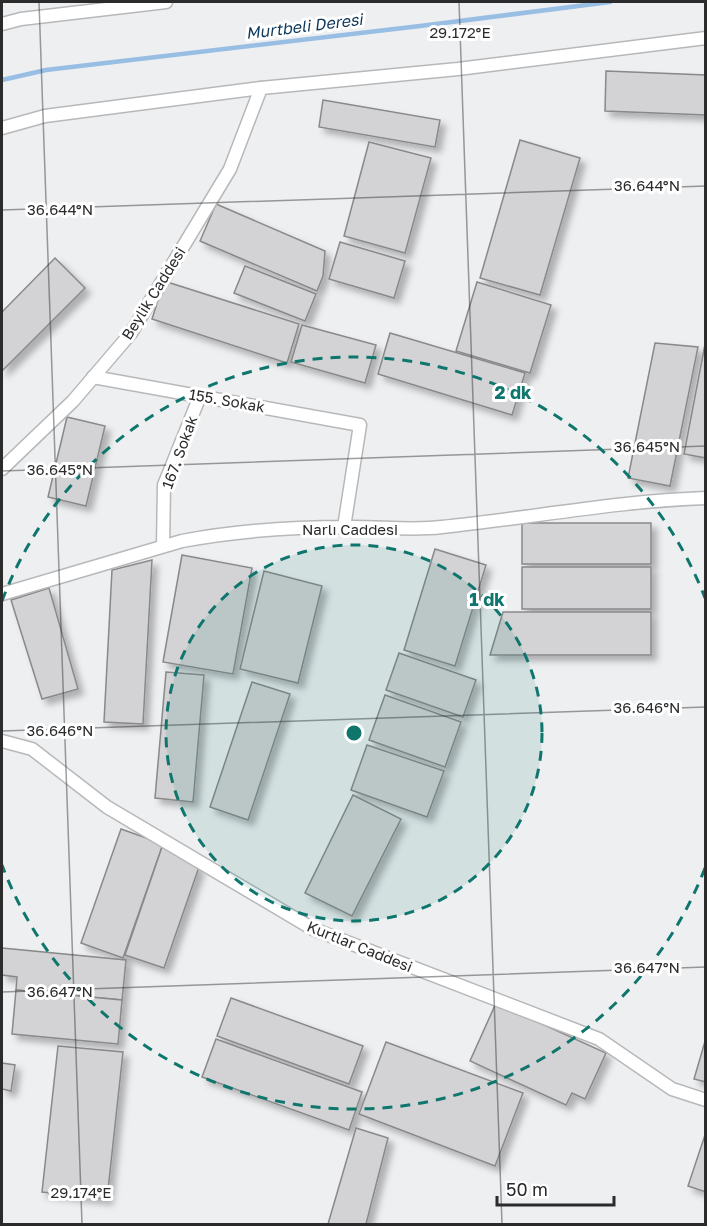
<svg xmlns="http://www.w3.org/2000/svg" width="707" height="1226" viewBox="0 0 707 1226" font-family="'Golos Text',sans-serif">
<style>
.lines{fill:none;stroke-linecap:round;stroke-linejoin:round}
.stream{stroke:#98bee4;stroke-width:4.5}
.building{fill:#d3d2d4;stroke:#89898a;stroke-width:1.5;filter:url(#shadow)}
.minor-casing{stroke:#b7b8ba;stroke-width:15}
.minor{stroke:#fff;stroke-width:12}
.ticks{fill:none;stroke:#2b2b2c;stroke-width:1.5;stroke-opacity:0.45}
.ring{fill:none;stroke:#0f766e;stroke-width:3;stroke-dasharray:10 8}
.labels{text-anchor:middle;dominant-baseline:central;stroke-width:6;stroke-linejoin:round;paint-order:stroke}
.street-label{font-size:15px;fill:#2b2b2c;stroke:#fff}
.water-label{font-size:16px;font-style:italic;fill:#0d375b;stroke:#fff}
.ticks-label{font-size:15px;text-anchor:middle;fill:#2b2b2c;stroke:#fff;stroke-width:6;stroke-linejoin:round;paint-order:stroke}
.centre{fill:#0f766e;stroke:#fff;stroke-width:3}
.ring-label{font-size:18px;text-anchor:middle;font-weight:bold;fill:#0f766e;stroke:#fff;stroke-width:6;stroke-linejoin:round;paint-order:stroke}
</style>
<defs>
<filter id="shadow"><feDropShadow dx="5.5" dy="5.5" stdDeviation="3" flood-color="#0004"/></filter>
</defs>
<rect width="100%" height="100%" fill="#eeeff1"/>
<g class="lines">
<path class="stream" d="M2,80L46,70L420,26L610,2"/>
</g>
<g class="building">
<path d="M606,71L706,75V115L605,111Z"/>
<path d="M323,100L440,120L435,147L319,127Z"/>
<path d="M520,140L580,158L540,295L480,278Z"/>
<path d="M369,142L431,158L405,253L344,236Z"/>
<path d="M216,204L325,251L323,276L317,291L200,241Z"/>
<path d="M340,242L405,261L394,298L329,279Z"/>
<path d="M55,258L85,288L2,371V312Z"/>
<path d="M245,266L316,294L305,321L234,293Z"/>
<path d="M164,281L299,324L287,363L152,319Z"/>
<path d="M477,282L551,305L530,373L456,351Z"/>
<path d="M302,325L376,345L365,383L291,362Z"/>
<path d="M390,333L525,373L512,415L378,374Z"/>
<path d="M706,339V458L684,454Z"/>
<path d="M655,343L698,347L670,486L628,478Z"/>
<path d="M67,417L105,426L86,506L48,497Z"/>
<rect x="522" y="523" width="129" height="41"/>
<path d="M435,549L486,565L455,666L404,650Z"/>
<path d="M182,555L252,568L233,674L163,662Z"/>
<path d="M152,560L143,724L104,722L112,570Z"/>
<rect x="522" y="567" width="129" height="42"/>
<path d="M264,571L322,586L298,683L240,669Z"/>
<path d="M49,588L78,689L42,699L11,600Z"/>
<path d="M503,612H651V655H490Z"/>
<path d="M399,653L476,680L463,717L386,690Z"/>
<path d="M166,672L204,675L193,802L155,798Z"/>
<path d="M252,682L290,694L248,820L210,807Z"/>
<path d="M385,695L461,722L445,767L369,740Z"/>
<path d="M367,745L444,771L427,817L351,790Z"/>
<path d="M353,795L401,819L352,916L305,893Z"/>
<path d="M121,829L163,844L123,958L81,943Z"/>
<path d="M162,847L199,867L164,968L125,955Z"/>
<path d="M2,948L126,960L122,1000L16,990L17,977L2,975Z"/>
<path d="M16,990L122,1000L118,1044L12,1034Z"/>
<path d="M231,998L363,1046L349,1084L217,1036Z"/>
<path d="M496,1003L606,1053L585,1099L572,1093L566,1105L470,1061Z"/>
<path d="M706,1038V1082L694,1079Z"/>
<path d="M216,1039L362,1092L349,1130L202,1077Z"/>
<path d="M386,1042L523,1093L495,1166L359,1114Z"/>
<path d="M58,1046L123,1052L107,1199L42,1192Z"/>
<path d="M2,1063L15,1065L11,1091L2,1089Z"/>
<path d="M356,1128L388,1138L366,1224H328Z"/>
<path d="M706,1132V1192L688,1186Z"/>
</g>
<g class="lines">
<defs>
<g id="minor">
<path d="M2,24L21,19L166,2"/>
<path d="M2,128L45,116L261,88L458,69L706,38"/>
<path d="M93,377L360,425L344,527"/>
<path d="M2,469L73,401L131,333L230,169L261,88"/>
<path d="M163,546L164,485L200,396"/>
<path d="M2,594L182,541C235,531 292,527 346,527C378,526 410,531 442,527C530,518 617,501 706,498"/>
<path d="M2,741L32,749L107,807L313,929L599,1039L672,1089L706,1100"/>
</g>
</defs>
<use href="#minor" class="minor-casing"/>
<use href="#minor" class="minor"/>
</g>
<path class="ticks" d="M39,2L82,1224M459,2L502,1224M2,210L706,186M2,471L706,446M2,731L706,707M2,992L706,967"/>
<circle cx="354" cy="733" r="188" fill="#0f766e" fill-opacity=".12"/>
<g class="ring">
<circle cx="354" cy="733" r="188"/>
<path d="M705 868A376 376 0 0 1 2 865M2 601A376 376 0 0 1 705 598"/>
</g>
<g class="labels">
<g class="street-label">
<text transform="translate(153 293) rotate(-58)">Beylik Caddesi</text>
<text transform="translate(227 400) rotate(10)">155. Sokak</text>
<text transform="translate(179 452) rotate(-70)">167. Sokak</text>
<text x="350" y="529">Narlı Caddesi</text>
<text transform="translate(360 946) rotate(22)">Kurtlar Caddesi</text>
</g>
<g class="water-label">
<text transform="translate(304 26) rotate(-7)">Murtbeli Deresi</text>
</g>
</g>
<g class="ticks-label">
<text x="460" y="38">29.172°E</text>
<text x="647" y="191">36.644°N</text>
<text x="60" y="215">36.644°N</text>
<text x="647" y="452">36.645°N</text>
<text x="60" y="475">36.645°N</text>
<text x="647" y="713">36.646°N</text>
<text x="60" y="736">36.646°N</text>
<text x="647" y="973">36.647°N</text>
<text x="60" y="997">36.647°N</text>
<text x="81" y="1198">29.174°E</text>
</g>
<circle cx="354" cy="733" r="9" class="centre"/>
<g class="ring-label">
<text x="513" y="399">2 dk</text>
<text x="487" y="606">1 dk</text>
</g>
<rect width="707" height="1226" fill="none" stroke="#2b2b2c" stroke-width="6"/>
<path d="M497 1196v9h117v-9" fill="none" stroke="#2b2b2c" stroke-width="3"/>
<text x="506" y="1196" font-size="18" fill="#2b2b2c" stroke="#ffffff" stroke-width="4.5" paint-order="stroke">50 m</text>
</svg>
